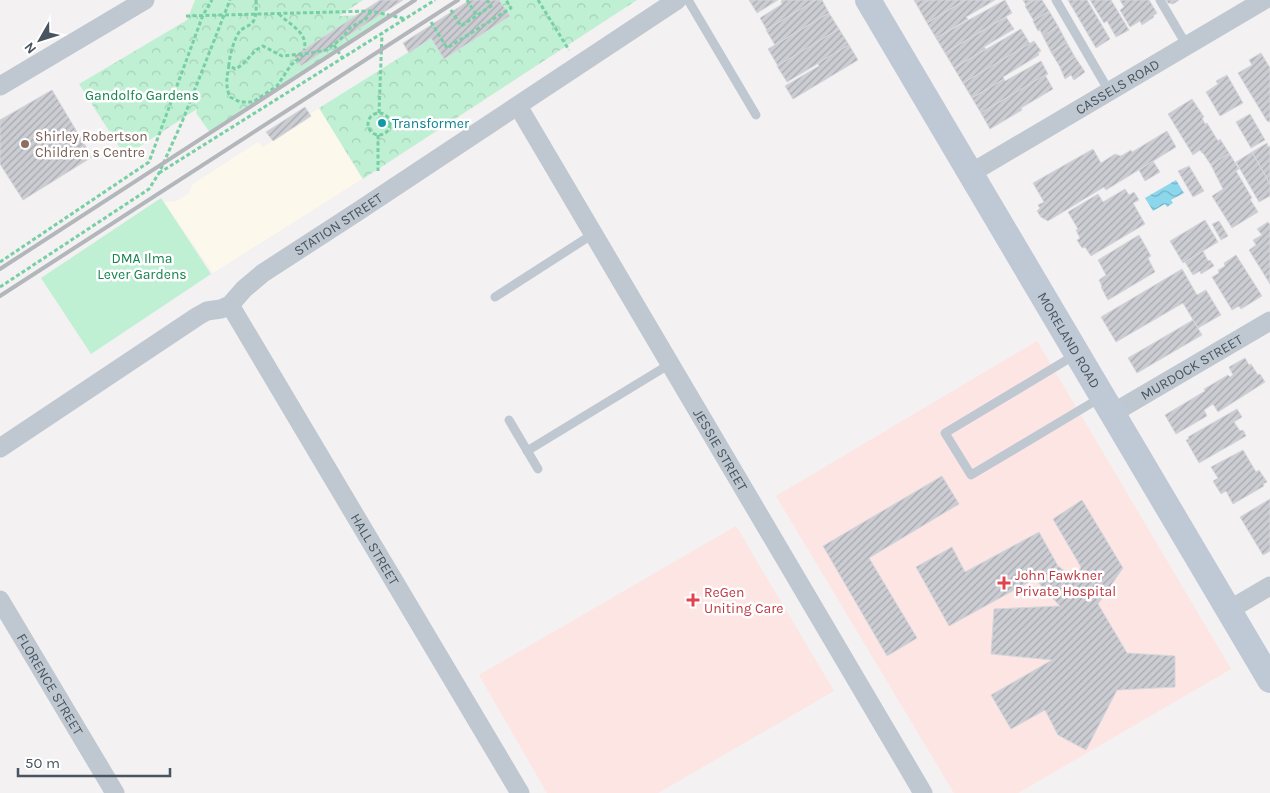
<svg xmlns="http://www.w3.org/2000/svg" width="1270" height="793" viewBox="0 0 1270 793" font-family="Karla,sans-serif">
<style>
.commercial{fill:#fdf8ec}
.medical{fill:#fce5e3}
.green{fill:#c0f0d4}
.park{fill:url(#park-crowns)}
.water{fill:url(#water-waves)}
.building{fill:url(#building-hatch);stroke:#d5d7dc}
.lines{fill:none;stroke-linecap:round;stroke-linejoin:round}
.path{stroke:#77cfa5;stroke-width:3;stroke-dasharray:4 2.5;stroke-linecap:butt}
.service{stroke:#bfc8d0;stroke-width:9}
.minor{stroke:#bfc8d0;stroke-width:19}
.secondary{stroke:#bfc9d5;stroke-width:26}
.rail{stroke:#b3b6bb;stroke-width:4}
.culture-dot{fill:#0f9aa8;stroke:#fff;stroke-width:2}
.education-dot{fill:#8d6e63;stroke:#fff;stroke-width:2}
.health-dot{fill:#e0444e;stroke:#fff;stroke-width:2}
.labels{text-anchor:middle;dominant-baseline:central;stroke-width:5;stroke-linejoin:round;paint-order:stroke}
.street-label{font-size:14px;fill:#48545f;stroke:#fff}
.park-label{font-size:14px;fill:#17834f;stroke:#fff}
.culture-label{font-size:14px;fill:#0d838f;stroke:#fff;text-anchor:start}
.education-label{font-size:14px;fill:#785e54;stroke:#fff;text-anchor:start}
.health-label{font-size:14px;fill:#be3a42;stroke:#fff;text-anchor:start}
</style>
<defs>
<pattern id="park-crowns" width="20" height="18" patternUnits="userSpaceOnUse" patternTransform="scale(1.25)"><rect width="20" height="18" fill="#c0f0d4"/><path d="M2 6a3 3 0 1 1 6 0M12 15a3 3 0 1 1 6 0" fill="none" stroke="#a6d0b8"/></pattern>
<pattern id="water-waves" width="16" height="10" patternUnits="userSpaceOnUse" patternTransform="scale(1.25)"><rect width="16" height="10" fill="#8dd7ed"/><path d="M0 5q4-4 8 0t8 0" fill="none" stroke="#75b1c3"/></pattern>
<pattern id="building-hatch" width="6" height="6" patternUnits="userSpaceOnUse" patternTransform="scale(1.25)"><rect width="6" height="6" fill="#cbcdd3"/><path d="M-1 1l2-2M0 6l6-6M5 7l2-2" fill="none" stroke="#a7a9ae"/></pattern>
</defs>
<rect width="100%" height="100%" fill="#f3f1f1"/>
<path class="commercial" d="M319,108L362,179L213,273L164,202L176,201L188,194L193,184L258,142L263,147L311,117L310,114Z"/>
<g class="medical">
<path d="M1037,341L1231,669L1018,793H954L776,496Z"/>
<path d="M736,526L834,691L658,793H547L479,675Z"/>
</g>
<path class="green" d="M161,198L211,274L91,354L41,278Z"/>
<g class="park">
<path d="M195,0H363L339,16L395,14L211,134L196,113L197,109L125,156L79,84L187,20Z"/>
<path d="M499,0H637L363,179L319,108L431,38L445,58L509,17Z"/>
</g>
<path class="water" d="M1176,180L1184,193L1171,200L1173,203L1167,207L1165,204L1153,211L1145,198Z"/>
<g class="building">
<path d="M380,0H403L301,66L294,56Z"/>
<path d="M470,0H499L510,16L444,59L431,38L409,53L403,43Z"/>
<path d="M749,0H778L757,13Z"/>
<path d="M783,0H816L767,30L760,18L782,4L781,1Z"/>
<path d="M816,0H822L829,13L775,45L766,30Z"/>
<path d="M914,0H930L918,7Z"/>
<path d="M930,0H966L927,23L918,7Z"/>
<path d="M966,0H995L966,17L968,19L936,38L927,23Z"/>
<path d="M1005,0L1012,13L945,53L936,38Z"/>
<path d="M1023,0H1035L1026,5Z"/>
<path d="M1035,0H1042L1049,11L1034,21L1025,6Z"/>
<path d="M1068,0H1087L1110,39L1096,48Z"/>
<path d="M1090,0H1111L1129,30L1116,37L1107,21L1104,23Z"/>
<path d="M1120,0H1149L1157,13L1153,16L1154,17L1142,25L1140,21L1130,27L1120,10L1124,7Z"/>
<path d="M1166,0H1179L1173,4L1168,3Z"/>
<path d="M1049,11L1058,26L1043,36L1040,30L1038,31L1033,21Z"/>
<path d="M829,13L839,29L778,66L768,49Z"/>
<path d="M1006,17L1014,29L984,47L986,49L954,68L945,53Z"/>
<path d="M1058,26L1067,43L1051,52L1043,36Z"/>
<path d="M839,29L849,45L787,82L777,66Z"/>
<path d="M1021,29L1030,44L963,83L954,68Z"/>
<path d="M1034,41L1041,51L1038,53L1039,55L1003,77L1004,79L972,98L963,83Z"/>
<path d="M1067,43L1075,57L1060,67L1051,52Z"/>
<path d="M849,45L858,60L793,99L785,86L819,66L818,63Z"/>
<path d="M1261,53L1270,68V122L1267,121L1238,73L1252,65L1249,60Z"/>
<path d="M1075,57L1085,72L1074,80L1071,75L1065,79L1060,67Z"/>
<path d="M1041,61L1048,74L981,113L972,98L1004,79L1005,81Z"/>
<path d="M1045,75L1053,89L1021,108L1022,110L990,129L981,113Z"/>
<path d="M1227,75L1243,103L1220,116L1206,92L1218,84L1216,81Z"/>
<path d="M52,90L92,157L23,200L0,164V120Z"/>
<path d="M1192,99L1204,117L1202,118L1205,124L1207,123L1218,141L1220,139L1229,153L1211,165L1203,153H1202L1200,150L1193,155L1168,114Z"/>
<path d="M305,107L311,116L273,141L266,132Z"/>
<path d="M1250,114L1265,140L1251,148L1236,122Z"/>
<path d="M1167,131L1176,147L1106,190L1104,187L1048,221L1041,217L1037,211L1040,208L1038,205L1044,202L1033,183L1093,149L1101,163L1115,154L1121,156L1131,150L1132,152Z"/>
<path d="M1267,143L1268,147L1270,146V184L1252,152Z"/>
<path d="M1252,152L1270,184V196L1259,202L1236,162Z"/>
<path d="M1229,153L1239,169L1236,171L1252,198L1250,199L1258,212L1232,228L1212,196L1223,189L1211,165Z"/>
<path d="M1153,161L1160,172L1145,181L1139,170Z"/>
<path d="M1189,166L1204,191L1193,197L1178,171Z"/>
<path d="M1125,189L1129,195L1134,192L1139,200L1133,203L1145,224L1091,256L1085,247L1082,248L1077,240L1080,238L1076,230L1078,229L1068,212L1098,194L1103,202Z"/>
<path d="M1205,220L1218,242L1183,263L1170,241Z"/>
<path d="M1219,221L1228,236L1221,240L1212,224Z"/>
<path d="M1268,222L1270,225V284L1249,250L1256,245L1253,240L1262,235L1257,229Z"/>
<path d="M1139,235L1151,256L1148,258L1155,272L1108,300L1101,287L1102,286L1099,280L1106,275L1098,260Z"/>
<path d="M1203,251L1208,261L1210,260L1214,266L1201,274L1200,271L1193,275L1185,262Z"/>
<path d="M1236,255L1262,296L1241,309L1239,306L1232,310L1212,277L1219,273L1218,270L1225,266L1224,263Z"/>
<path d="M1182,269L1197,295L1206,290L1221,315L1198,328L1183,303L1116,342L1101,317Z"/>
<path d="M1193,320L1202,335L1137,373L1128,358Z"/>
<path d="M1245,358L1249,365L1251,364L1258,375L1260,374L1265,382L1218,412L1213,404L1204,410L1207,416L1176,434L1165,415L1205,391L1204,389L1228,375L1230,377L1233,375L1229,367Z"/>
<path d="M1237,409L1242,417L1234,422L1240,431L1243,430L1246,436L1199,463L1186,440L1189,439L1188,437Z"/>
<path d="M1243,450L1256,472L1259,470L1267,482L1263,484L1264,486L1233,504L1226,491L1221,494L1213,481L1218,478L1211,467Z"/>
<path d="M942,476L959,504L869,558L917,638L887,656L823,546Z"/>
<path d="M1270,499V551L1263,555L1240,517Z"/>
<path d="M1082,500L1123,568L1098,604L1127,653L1175,656V687L1117,690L1086,750L1058,735L1045,710L1011,729L991,695L1052,660L991,654L994,609L1060,606L1035,579L1058,566L1076,579L1081,567L1053,519Z"/>
<path d="M1039,532L1058,566L949,626L916,567L952,547L965,572Z"/>
</g>
<g class="lines">
<g class="path">
<path d="M256,0C256,7 257,14 254,20C251,26 246,26 241,30C235,35 229,57 229,65L235,69C247,64 251,51 263,46L282,56L311,53L326,50L340,40L351,27L366,19L371,11"/>
<path d="M467,0L477,16"/>
<path d="M538,0L569,50"/>
<path d="M451,10L461,26L491,6L487,0"/>
<path d="M279,14C290,25 309,33 304,50"/>
<path d="M186,16L371,11L406,19"/>
<path d="M431,22L447,48L511,8L506,0"/>
<path d="M334,45L343,59"/>
<path d="M229,65C227,76 225,86 230,97L240,102H253L277,86L291,65L303,55"/>
<path d="M379,113L382,34"/>
<circle cx="379" cy="124" r="11"/>
<path d="M378,135V171"/>
<path d="M159,173L435,0"/>
<path d="M0,262L149,162L203,15L212,0"/>
<path d="M0,287L149,189L159,173L182,122L230,0"/>
</g>
<g class="service">
<path d="M688,0L756,115"/>
<path d="M1056,0L1109,91"/>
<path d="M1160,0L1187,46"/>
<path d="M495,297L593,234"/>
<path d="M1075,355L945,433L971,475L1100,398"/>
<path d="M509,420L538,469"/>
<path d="M527,451L670,364"/>
</g>
<g class="minor">
<path d="M0,86L145,0"/>
<path id="s1" d="M518,106L923,793"/>
<path id="s2" d="M971,173L1264,0"/>
<path id="s3" d="M230,305L520,793"/>
<path id="s4" d="M1113,413L1270,321"/>
<path id="s5" d="M0,448L198,316L207,311L221,309L230,305L244,289L263,273L357,212L677,0"/>
<path id="s6" d="M0,600L115,793"/>
<path d="M1229,610L1270,586"/>
</g>
<path class="secondary" id="s7" d="M868,0L1270,680"/>
<g class="rail">
<path d="M0,269L415,0"/>
<path d="M0,296L458,0"/>
</g>
</g>
<circle class="culture-dot" cx="382" cy="123" r="5"/>
<circle class="education-dot" cx="25" cy="144" r="5"/>
<g class="health-dot">
<path d="M1001.5 575.5h5v5h5v5h-5v5h-5v-5h-5v-5h5z"/>
<path d="M690.5 592.5h5v5h5v5h-5v5h-5v-5h-5v-5h5z"/>
</g>
<g class="labels">
<g class="street-label">
<text stroke="none"><textPath href="#s2" startOffset="170">CASSELS ROAD</textPath></text>
<text stroke="none"><textPath href="#s5" startOffset="408">STATION STREET</textPath></text>
<text stroke="none"><textPath href="#s7" startOffset="395">MORELAND ROAD</textPath></text>
<text stroke="none"><textPath href="#s4" startOffset="91">MURDOCK STREET</textPath></text>
<text stroke="none"><textPath href="#s1" startOffset="399">JESSIE STREET</textPath></text>
<text stroke="none"><textPath href="#s3" startOffset="284">HALL STREET</textPath></text>
<text stroke="none"><textPath href="#s6" startOffset="98">FLORENCE STREET</textPath></text>
</g>
<g class="park-label">
<text x="142" y="95">Gandolfo Gardens</text>
<text x="142" y="258">DMA Ilma<tspan x="142" dy="16">Lever Gardens</tspan></text>
</g>
<g class="culture-label">
<text x="392" y="123">Transformer</text>
</g>
<g class="education-label">
<text x="35" y="136">Shirley Robertson<tspan x="35" dy="16">Children s Centre</tspan></text>
</g>
<g class="health-label">
<text x="1015" y="575">John Fawkner<tspan x="1015" dy="16">Private Hospital</tspan></text>
<text x="704" y="592">ReGen<tspan x="704" dy="16">Uniting Care</tspan></text>
</g>
</g>
<g transform="translate(40 40) rotate(231)" stroke="#ffffff" stroke-width="4" paint-order="stroke">
<path d="M0-4L9 19L0 12L-9 19Z" fill="#48545f"/>
<text y="-8" font-size="14" font-weight="bold" text-anchor="middle" fill="#48545f">N</text>
</g>
<path d="M18 768v8h152v-8" fill="none" stroke="#48545f" stroke-width="2.5"/>
<text x="25" y="768" font-size="15" fill="#48545f" stroke="#ffffff" stroke-width="4" paint-order="stroke">50 m</text>
</svg>
